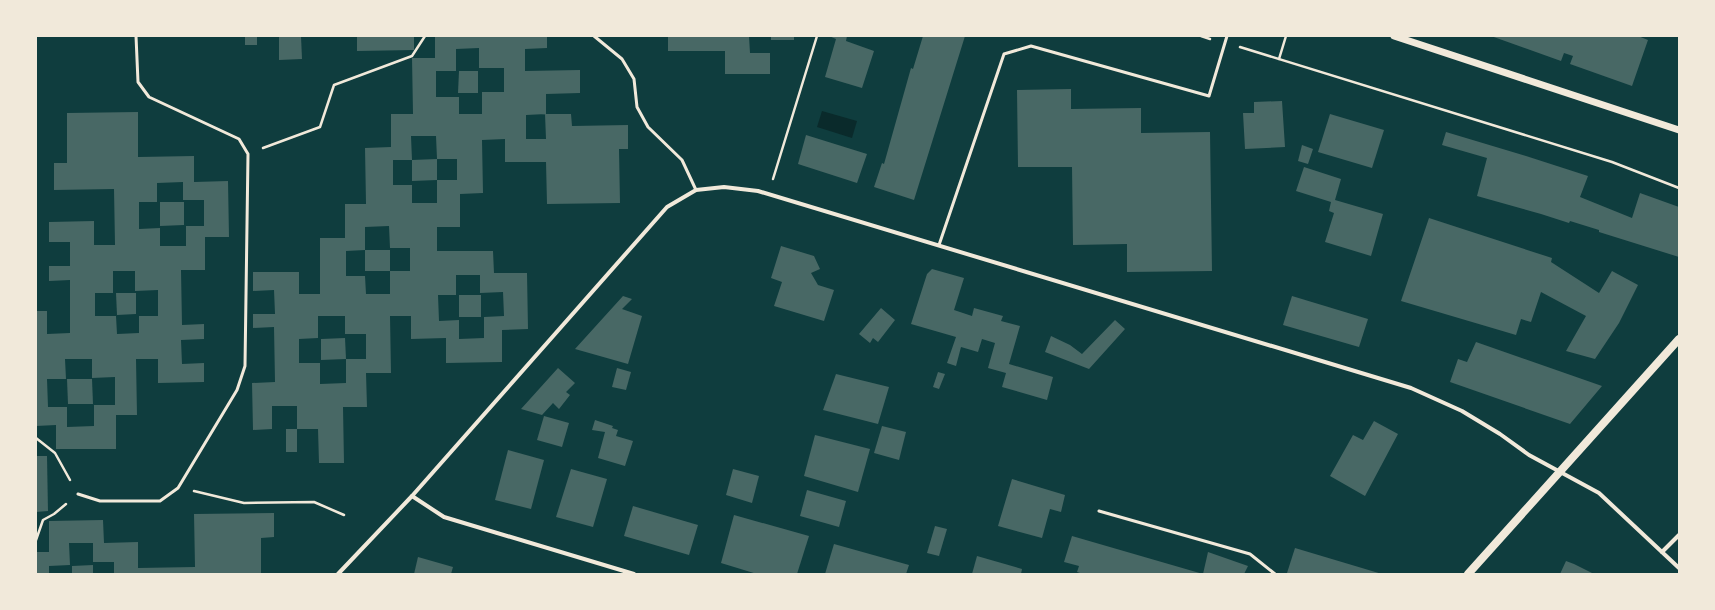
<svg xmlns="http://www.w3.org/2000/svg" width="1715" height="610" viewBox="0 0 1715 610" font-family="'PT Sans',sans-serif">
<style>
.water{fill:#0a2a2b}
.building{fill:#486865;fill-rule:evenodd}
.lines{fill:none;stroke-linecap:round;stroke-linejoin:round}
.path{stroke:#f1e9da;stroke-width:2.5}
.service{stroke:#f1e9da;stroke-width:3}
.minor{stroke:#f1e9da;stroke-width:4}
.tertiary{stroke:#f1e9da;stroke-width:7}
.secondary{stroke:#f1e9da;stroke-width:8}
</style>
<rect width="100%" height="100%" fill="#0f3d3e"/>
<path class="water" d="M822,111L857,121L852,138L817,127Z"/>
<g class="building">
<rect x="245" y="36" width="12" height="9"/>
<path d="M279,36H301L302,59L279,60Z"/>
<path d="M357,36H414V50L357,51Z"/>
<path d="M435,36H547V48L525,49V71L580,70V93L546,94V114L526,115V139H546L545,114H571L572,126L628,125V149H619L620,203L547,204L546,162H505V139L482,140L483,193L460,194V227H437V251H493L494,273H527L528,329L502,330V362L446,363V338L411,339V316H390L391,373H366L367,407H343L344,463H319L318,429H297V406H272V429L253,430L252,383L275,382L274,327L253,328V314H275L274,290L253,291V272H299V294H320V238H345V204H366L365,148L391,147V114H413L412,58H435ZM479,48V68H504V92H482V114H459V97H436V71H456V49ZM411,136H436L437,159L412,160V181L437,180V203H412V185H393V160H412ZM437,159H457V180H437ZM389,226L390,248H410V271H390V294H366L365,276H346V251L365,250V227ZM456,275H480V293L503,292L504,316L484,317V338L459,339V320L439,321L438,295H456ZM318,316H345V334H366V359H346V383L320,384V363H299V339L318,338Z"/>
<path d="M668,36H749L750,53H770V74H725V51H668Z"/>
<rect x="771" y="36" width="23" height="4"/>
<path d="M829,36H847L846,41L874,51L862,88L825,77L836,39Z"/>
<path d="M923,36H965L914,200L874,187L882,163L884,164L911,68L913,69Z"/>
<path d="M1491,36H1638L1648,40L1632,86L1570,64L1573,56L1564,53L1561,61Z"/>
<path d="M459,71H478V93H458Z"/>
<path d="M1071,89V109L1141,108V133L1210,132L1212,271L1127,272V244L1073,245L1072,167H1018L1017,90Z"/>
<path d="M1282,101L1285,147L1245,149L1243,113H1254V102Z"/>
<path d="M138,112V157L194,156V182L228,181L229,237H205V270H181L182,325L204,324V339L181,340L182,364L204,363V382L158,383V359H136L137,415H116V449H56V425L36,426V311H47V334L70,333V280L49,281V266H70V242H49V222L94,221V245H115L114,189L54,190V163H67V113ZM183,182V200H204V226H186V246H160V228L139,229V202H157V183ZM113,271H135V291L158,290V316H139V333L117,334L116,316H95V293H113ZM65,359H92V378L115,377V405H94V426L67,427V407H48L47,379H66Z"/>
<path d="M1330,114L1384,130L1372,168L1318,152Z"/>
<path d="M1446,132L1526,156L1588,176L1580,197L1632,218L1640,193L1679,207V257L1599,232V230L1570,221L1569,223L1541,214L1477,196L1487,158L1442,145Z"/>
<path d="M806,135L867,154L857,183L798,164Z"/>
<path d="M1302,145L1313,149L1308,164L1298,161Z"/>
<path d="M1304,167L1341,179L1335,200L1383,214L1371,256L1325,242L1334,213L1329,211L1331,202L1296,191Z"/>
<path d="M160,202H184V225L160,226Z"/>
<path d="M1429,218L1552,258L1551,262L1599,293L1612,271L1638,285L1619,323L1595,359L1566,351L1586,316L1541,292L1531,322L1521,319L1516,335L1401,301Z"/>
<path d="M781,246L814,256L820,269L811,273L818,285L834,290L824,321L774,306L782,282L771,278Z"/>
<rect x="365" y="250" width="25" height="21"/>
<path d="M932,269L964,278L954,310L972,316L974,308L1003,316L1001,321L1020,326L1009,364L1053,377L1047,400L1002,387L1006,373L988,368L995,343L982,339L978,352L961,347L956,366L947,363L956,337L911,324L927,274Z"/>
<path d="M116,293H136V314L117,315Z"/>
<rect x="459" y="295" width="22" height="22"/>
<path d="M623,296L632,299L622,309L642,316L628,364L575,349Z"/>
<path d="M1292,296L1368,319L1359,347L1283,325Z"/>
<path d="M881,308L895,320L878,342L873,338L870,343L859,334Z"/>
<path d="M1115,320L1125,329L1089,369L1045,352L1051,336L1070,345L1082,354Z"/>
<path d="M345,338L346,359L321,360V339Z"/>
<path d="M1476,342L1602,386L1570,424L1450,382L1458,359L1467,362Z"/>
<path d="M558,368L575,383L566,392L570,395L559,409L553,403L542,415L521,409Z"/>
<path d="M617,368L631,372L626,390L612,387Z"/>
<path d="M938,372L945,374L939,389L933,387Z"/>
<path d="M836,374L889,387L878,424L823,410Z"/>
<path d="M67,379H92L93,404H68Z"/>
<path d="M544,416L569,423L562,447L537,440Z"/>
<path d="M595,420L613,426L612,428L618,430L616,436L633,441L625,466L598,458L605,432L592,430Z"/>
<path d="M1374,421L1398,434L1365,496L1330,476L1353,435L1363,440Z"/>
<path d="M882,426L906,432L899,460L874,453Z"/>
<rect x="286" y="429" width="11" height="23"/>
<path d="M815,435L870,449L858,492L804,476Z"/>
<path d="M508,450L544,460L531,509L495,500Z"/>
<path d="M36,456H47L48,511L36,512Z"/>
<path d="M571,469L607,479L593,527L556,517Z"/>
<path d="M733,469L759,476L752,503L726,495Z"/>
<path d="M1012,479L1065,495L1061,512L1050,509L1042,538L998,526Z"/>
<path d="M807,490L846,501L839,527L800,516Z"/>
<path d="M633,506L698,525L689,555L624,536Z"/>
<path d="M274,513V537L261,538V574H114V562H93V543H69L70,565L49,566V574H36V552H49V521L103,520L104,543L138,542V568L195,567L194,514Z"/>
<path d="M734,515L809,536L797,574H757L721,563Z"/>
<path d="M935,526L947,529L939,556L927,553Z"/>
<path d="M1072,536L1203,574H1083L1077,572L1079,566L1064,562Z"/>
<path d="M834,544L909,565L906,574H825Z"/>
<path d="M1295,548L1382,574H1292L1287,573Z"/>
<path d="M1208,552L1248,566L1244,574H1203Z"/>
<path d="M977,556L1022,569L1021,574H972Z"/>
<path d="M418,557L453,567L451,574H414Z"/>
<path d="M1566,561L1574,564L1594,574H1560Z"/>
<path d="M93,565V574H72V566Z"/>
</g>
<g class="lines">
<g class="path">
<path d="M1201,36L1210,39"/>
<path d="M1240,47L1612,162L1679,188"/>
<path d="M1279,59L1286,36"/>
<path d="M263,148L320,127L334,85L412,56L425,36"/>
<path d="M773,179L817,36"/>
<path d="M36,438L55,453L70,480"/>
<path d="M194,491L244,503L314,502L344,515"/>
<path d="M36,540L43,520L54,514L66,504"/>
</g>
<g class="service">
<path d="M594,36L622,59L634,79L637,107L648,127L682,160L696,190"/>
<path d="M939,245L1004,54L1031,46L1209,96L1227,36"/>
<path d="M78,494L100,501H160L178,488L237,390L245,366L248,154L239,139L149,97L138,82L136,36"/>
<path d="M1099,511L1250,554L1275,574"/>
</g>
<g class="minor">
<path d="M412,496L444,517L634,574"/>
<path d="M1662,552L1679,535"/>
<path d="M338,574L412,496L667,207L696,190L724,187L758,191L1411,388L1462,411L1500,434L1529,455L1599,493L1679,568"/>
</g>
<path class="tertiary" d="M1394,36L1679,130"/>
<path class="secondary" d="M1468,574L1679,339"/>
</g>
<rect width="1715" height="610" fill="none" stroke="#f1e9da" stroke-width="74"/>
</svg>
